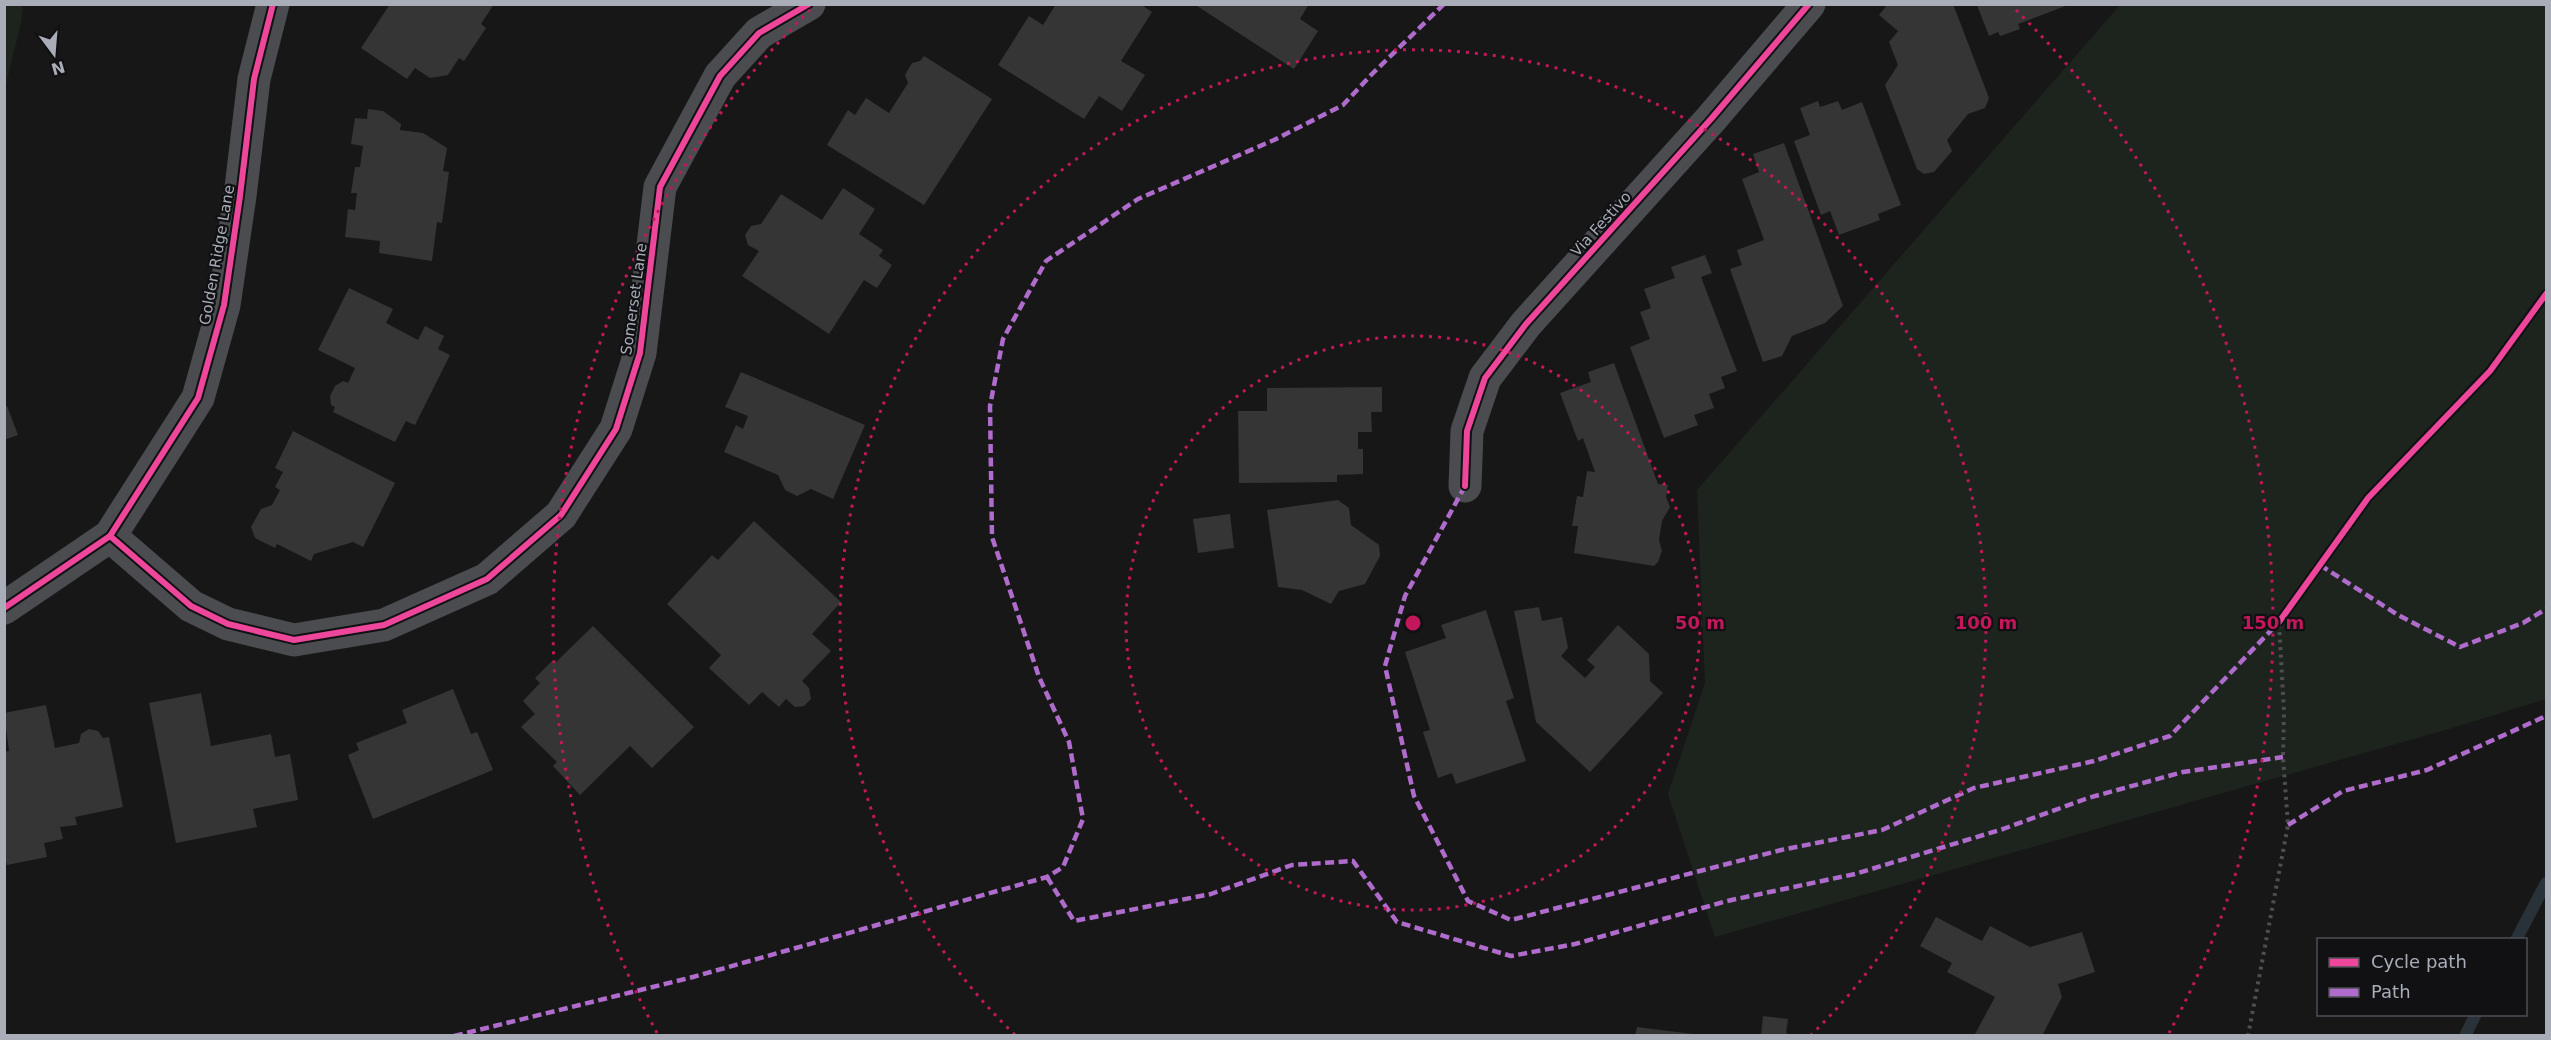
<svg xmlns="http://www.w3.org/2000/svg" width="2551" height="1040" viewBox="0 0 2551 1040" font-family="'DejaVu Sans',sans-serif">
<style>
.green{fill:#1d241e}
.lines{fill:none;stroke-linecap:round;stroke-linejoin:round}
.stream{stroke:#2a3239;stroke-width:12}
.building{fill:#353536}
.path{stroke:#4d4e52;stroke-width:4;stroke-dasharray:3 4.5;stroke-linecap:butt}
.minor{stroke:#4b4c50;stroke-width:33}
.quiet{stroke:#b06ccc;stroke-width:4.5;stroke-dasharray:9 4.5;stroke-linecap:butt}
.cycleway-casing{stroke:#111113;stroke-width:10}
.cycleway{stroke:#ed469a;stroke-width:6}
.ring{fill:none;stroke:#c2185b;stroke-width:3;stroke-dasharray:3 6}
.labels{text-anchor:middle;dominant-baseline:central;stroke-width:4.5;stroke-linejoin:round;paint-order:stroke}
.street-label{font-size:15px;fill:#a8adb8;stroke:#111113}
.centre{fill:#c2185b;stroke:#111113;stroke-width:3}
.ring-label{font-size:18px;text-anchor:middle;font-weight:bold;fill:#c2185b;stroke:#111113;stroke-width:4.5;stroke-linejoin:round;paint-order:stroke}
</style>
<rect width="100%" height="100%" fill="#171717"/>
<g class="green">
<path d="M5,4L23,5L21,23L5,88Z"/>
<path d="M2120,5H2546V699L2449,729L1715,937L1668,794L1705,683L1697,490Z"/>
</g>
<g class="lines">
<g class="stream">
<path d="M2516,940L2546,883"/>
<path d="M2465,1036L2476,1014"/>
</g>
</g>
<g class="building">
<path d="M390,4H494L481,24L486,28L464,61L459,58L448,75L430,78L415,68L407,79L361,48Z"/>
<path d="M1056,4H1140L1152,12L1121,61L1145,75L1122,111L1099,96L1084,119L998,65L1029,16L1043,25Z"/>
<path d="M1194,4H1309L1300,19L1318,31L1294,69Z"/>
<path d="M1888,4H1953L1989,98L1985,108L1968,114L1947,140L1952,151L1934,172L1924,174L1917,169L1885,85L1898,65L1889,42L1898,31L1879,15Z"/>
<path d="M1977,5H2068L2018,24L2020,29L2000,36L1998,32L1989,36Z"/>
<path d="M924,56L992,99L924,205L827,145L848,110L855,115L866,98L889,113L908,83L905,75L912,63L920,61Z"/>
<path d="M1818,101L1820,107L1838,101L1842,110L1862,102L1901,205L1878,214L1880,220L1839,235L1830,211L1821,215L1794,141L1810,135L1800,108Z"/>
<path d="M368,109L383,111L401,124L400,130L423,133L447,148L443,171L449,172L442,223L437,222L432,261L379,253L380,241L345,237L348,209L355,210L357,193H351L355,167H360L363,146L351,144L355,118L367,119Z"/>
<path d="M1784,143L1843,306L1825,323L1792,336L1782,356L1763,362L1730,269L1742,265L1737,250L1764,240L1742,179L1759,172L1753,154Z"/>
<path d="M843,188L875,209L859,234L883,250L879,256L892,265L877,288L864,280L829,334L742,276L759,251L748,245L745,235L751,226L761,224L781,194L822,220Z"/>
<path d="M1705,255L1712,273L1701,277L1737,371L1721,377L1725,388L1709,394L1714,408L1694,415L1698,425L1664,438L1630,347L1650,339L1640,312L1651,308L1644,289L1675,278L1671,267Z"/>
<path d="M349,288L393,309L386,323L418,340L425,326L444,336L438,349L450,355L415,425L406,421L395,442L333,412L335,407L331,405L330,396L335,386L343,381L348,383L355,368L318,350Z"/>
<path d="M1614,363L1658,484L1668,485L1666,497L1670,507L1662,521L1659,540L1662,551L1658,562L1654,566L1574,553L1578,526H1572L1577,496L1583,497L1587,471L1595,472L1583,438L1578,441L1560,393L1591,382L1588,372Z"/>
<path d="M741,372L865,425L833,499L811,489L797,496L785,490L778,475L724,452L736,425L743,429L748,416L725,407Z"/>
<path d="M1382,387V412H1371L1372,432H1358V449H1363V474L1337,475V482L1239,483L1238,411H1267V388Z"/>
<path d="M7,406L18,435L4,440V407Z"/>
<path d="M293,431L395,483L363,547L353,542L314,554L311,561L277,544L275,548L255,538L251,527L261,509L272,505L280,490L275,487L283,472L275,468Z"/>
<path d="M1338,500L1349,508L1351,525L1379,545L1380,556L1365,584L1339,591L1331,604L1302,590L1278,587L1267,510Z"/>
<path d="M1230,514L1234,548L1198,553L1193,519Z"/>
<path d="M754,521L841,602L812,634L831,651L802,681L809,688L811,699L804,706L795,707L786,699L779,707L762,692L749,705L709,668L721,655L667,604L712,555L718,560Z"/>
<path d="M1539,607L1542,621L1562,617L1568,648L1561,656L1585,678L1595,667L1587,660L1618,625L1649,654L1650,681L1663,693L1590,772L1536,722L1514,611Z"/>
<path d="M1486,610L1514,698L1506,701L1526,761L1456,784L1452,773L1438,778L1423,732L1430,730L1405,652L1446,638L1441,625Z"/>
<path d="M593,626L694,727L652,768L630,746L580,795L553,766L557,762L521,727L535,714L523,701L540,683L535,678L552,661L554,664Z"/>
<path d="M453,689L471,734L477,732L493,770L373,819L348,755L359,750L356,743L407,723L402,710Z"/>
<path d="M201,693L211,746L271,734L275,757L290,754L298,800L253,809L257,827L176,843L149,703Z"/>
<path d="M46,705L55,748L79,743L81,734L89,729L98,731L103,738L109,737L123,807L75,817L77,825L60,827L63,839L44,843L47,857L7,865L4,853V752L9,751L4,713Z"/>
<path d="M1936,917L1982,941L1990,926L2030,947L2082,932L2095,972L2058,984L2062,997L2042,1036H1974L1995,997L1947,972L1952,963L1920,946Z"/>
<path d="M1763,1016L1788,1019L1786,1033L1794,1036H1761Z"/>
<path d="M1637,1027L1693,1034V1036H1635Z"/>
</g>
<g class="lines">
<path class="path" d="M2248,1036L2288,825L2283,757L2284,712L2279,622"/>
<g class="minor">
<path d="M1465,486L1467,431L1485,378L1526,324L1711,119L1809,4"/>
<path d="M110,536L191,606L228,624L294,640L384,625L487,579L561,515L616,429L640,353L660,187L720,76L759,33L809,4"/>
<path d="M4,608L110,536L198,398L224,305L240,196L254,79L273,4"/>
</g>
<g class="quiet">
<path d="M1465,486L1405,596L1385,666L1414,796L1468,901L1511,920L1781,850L1882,830L1974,788L2094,761L2170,736L2281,620"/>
<path d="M2320,565L2398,615L2460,647L2523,623L2546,609"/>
<path d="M2288,825L2343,791L2427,770L2546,716"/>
<path d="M1047,877L1074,921L1211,894L1292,865L1353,861L1397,922L1511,956L1575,944L1727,901L1855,874L2003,829L2088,798L2183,772L2283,757"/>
<path d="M454,1036L693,977L1047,877L1063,867L1083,819L1069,742L1039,677L992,537L990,406L1003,339L1046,261L1138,199L1274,140L1343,105L1372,74L1444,4"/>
</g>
<defs>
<g id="cycleway">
<path d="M1465,486L1467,431L1485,378L1526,324L1711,119L1809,4"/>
<path d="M110,536L191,606L228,624L294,640L384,625L487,579L561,515L616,429L640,353L660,187L720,76L759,33L809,4"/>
<path d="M4,608L110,536L198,398L224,305L240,196L254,79L273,4"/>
<path d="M2279,622L2368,498L2490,371L2546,294"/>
</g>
</defs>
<use href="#cycleway" class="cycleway-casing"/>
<use href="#cycleway" class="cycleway"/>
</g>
<g class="ring">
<circle cx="1413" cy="623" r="287"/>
<path d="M1015 1035A573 573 0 1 1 1811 1035"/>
<path d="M657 1033A860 860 0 0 1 810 10M2016 10A860 860 0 0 1 2169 1033"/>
</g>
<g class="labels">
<g class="street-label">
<text transform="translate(1601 224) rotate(-48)">Via Festivo</text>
<text transform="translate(217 255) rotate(-80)">Golden Ridge Lane</text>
<text transform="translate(634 299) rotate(-82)">Somerset Lane</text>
</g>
</g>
<circle cx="1413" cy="623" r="9" class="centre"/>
<g class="ring-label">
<text x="1700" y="629">50 m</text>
<text x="1986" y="629">100 m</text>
<text x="2273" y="629">150 m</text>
</g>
<rect width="2551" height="1040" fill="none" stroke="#a8adb8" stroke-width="12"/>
<rect x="2317" y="938" width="210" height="78" fill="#111113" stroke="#4d4f55" stroke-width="1.5"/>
<rect x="2329" y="958" width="30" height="9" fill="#ed469a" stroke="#4d4f55" stroke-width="1.5"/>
<text x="2371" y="968" font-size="18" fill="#a8adb8">Cycle path</text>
<rect x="2329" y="988" width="30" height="9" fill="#b06ccc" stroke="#4d4f55" stroke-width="1.5"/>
<text x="2371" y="998" font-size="18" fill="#a8adb8">Path</text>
<g transform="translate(54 54) rotate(164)" stroke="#111113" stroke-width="4.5" paint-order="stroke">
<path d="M0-4.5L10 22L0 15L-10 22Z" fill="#a8adb8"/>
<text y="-9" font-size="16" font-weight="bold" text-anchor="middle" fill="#a8adb8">N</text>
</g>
</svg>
